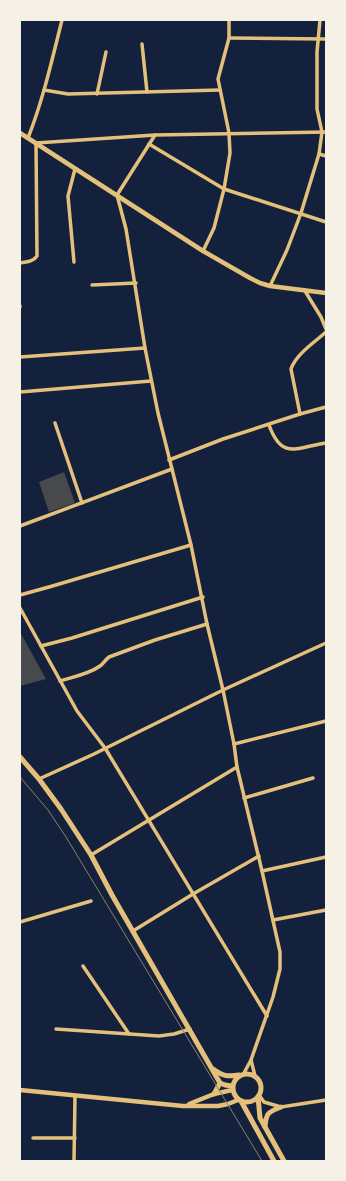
<svg xmlns="http://www.w3.org/2000/svg" width="346" height="1181" viewBox="0 0 346 1181" font-family="'Nunito Sans',sans-serif">
<style>
.building{fill:#48494c}
.lines{fill:none;stroke-linecap:round;stroke-linejoin:round}
.minor{stroke:#e5c07b;stroke-width:3.5}
.tertiary{stroke:#e5c07b;stroke-width:4.5}
.secondary{stroke:#e5c07b;stroke-width:5}
.tram{stroke:#918062;stroke-width:1}
</style>
<rect width="100%" height="100%" fill="#14213d"/>
<g class="building">
<path d="M64,472L75,503L49,512L39,482Z"/>
<path d="M20,632L46,679L20,686Z"/>
</g>
<g class="lines">
<g class="minor">
<path d="M229,38L326,39"/>
<path d="M142,44L147,92"/>
<path d="M44,90L68,94L220,90"/>
<path d="M97,94L106,52"/>
<path d="M155,135L117,195L126,229L145,348L158,413L191,545L207,624L223,690L234,744L237,767L262,871L280,952V969L273,997L251,1060L244,1073"/>
<path d="M28,138C43,100 52,60 62,20"/>
<path d="M149,144L224,189L326,222"/>
<path d="M319,154L326,156"/>
<path d="M203,251L214,228L224,189L230,153L229,133L218,79L229,38V20"/>
<path d="M74,262L68,196L75,169"/>
<path d="M20,263C26,262 33,262 37,256L36,143L155,135L326,132"/>
<path d="M92,285L136,283"/>
<path d="M270,286L287,250L301,213L319,154L322,132L317,109V52L320,20"/>
<path d="M305,291L321,317L326,329"/>
<path d="M20,306V307"/>
<path d="M20,357L145,348"/>
<path d="M20,392L151,381"/>
<path d="M300,414L291,369C296,354 315,342 326,332"/>
<path d="M55,423L82,503"/>
<path d="M269,425C282,461 297,447 326,443"/>
<path d="M169,460L223,439L300,414L326,407"/>
<path d="M20,526L172,469"/>
<path d="M20,595L49,587L191,545"/>
<path d="M20,608L77,711L105,748L267,1016"/>
<path d="M41,646L72,638L203,597"/>
<path d="M60,681C73,677 89,674 100,666C103,664 105,660 109,657L155,640L207,624"/>
<path d="M234,744L326,721"/>
<path d="M39,779L94,754L223,690L326,643"/>
<path d="M244,798L313,778"/>
<path d="M91,855L237,767"/>
<path d="M262,871L326,857"/>
<path d="M273,920L326,910"/>
<path d="M20,922L91,901"/>
<path d="M133,931L193,894L259,856"/>
<path d="M83,966L129,1034"/>
<path d="M56,1029L159,1036L174,1034L190,1029"/>
<path d="M251,1060L255,1076"/>
<path d="M259,1095L264,1102L281,1107L326,1100"/>
<path d="M33,1138H75"/>
<path d="M74,1161L75,1096"/>
</g>
<g class="tertiary">
<path d="M20,133L203,251L250,278L260,283L270,286L326,293"/>
<path d="M20,1090L183,1106H218L228,1104L238,1100"/>
<path d="M189,1104L214,1094L232,1090"/>
</g>
<g class="secondary">
<path d="M20,757L39,779L61,809L91,855L112,895L220,1083L225,1085L232,1086"/>
<path d="M213,1069C223,1076 227,1077 239,1075"/>
<circle cx="247" cy="1088" r="14"/>
<path d="M214,1094L220,1083"/>
<path d="M258,1097L260,1118L284,1161"/>
<path d="M241,1101L274,1161"/>
<path d="M265,1127C266,1113 268,1112 281,1107"/>
</g>
<path class="tram" d="M20,777L48,810L66,837L262,1161"/>
</g>
<rect width="346" height="1181" fill="none" stroke="#f6f1e7" stroke-width="42"/>
</svg>
